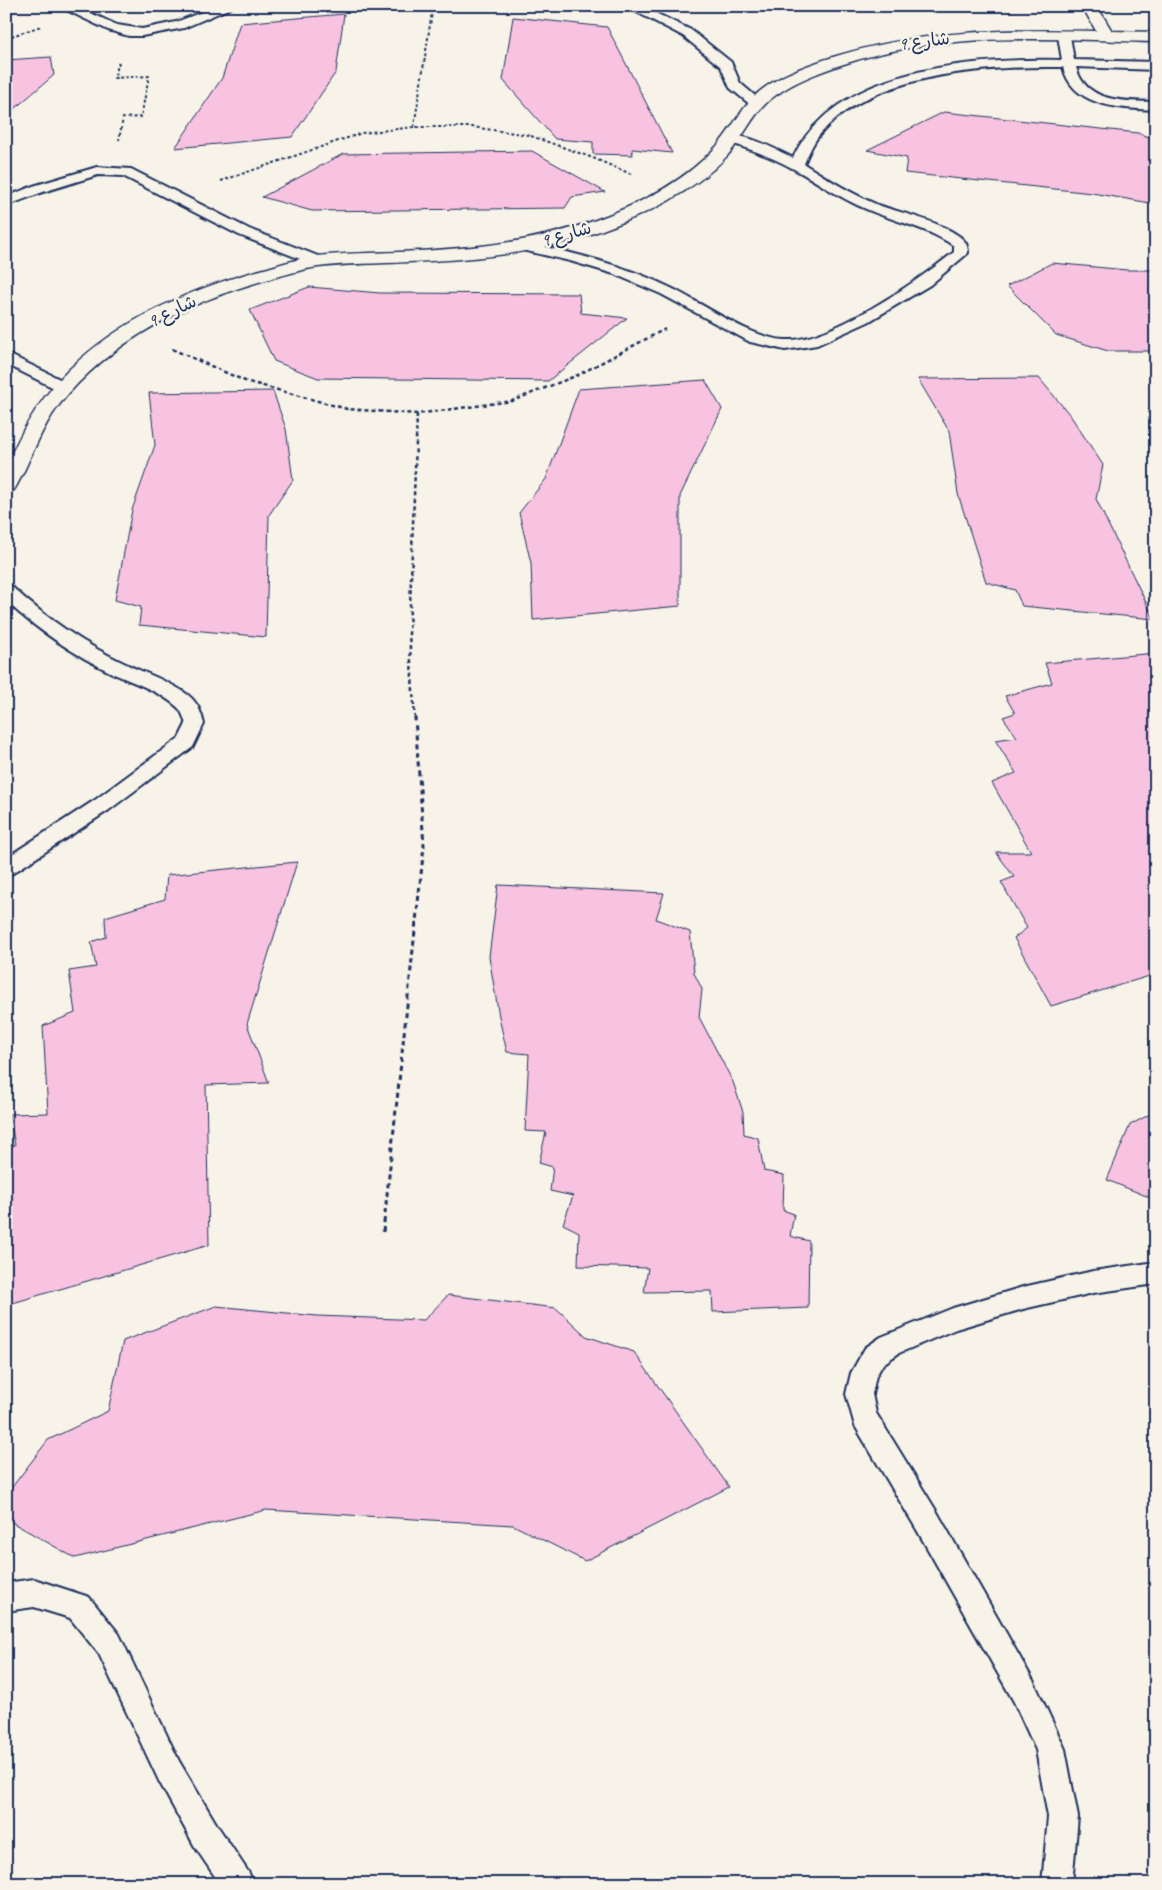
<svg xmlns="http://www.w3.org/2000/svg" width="1162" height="1890" viewBox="0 0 1162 1890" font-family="Caveat,'Playpen Sans Arabic',sans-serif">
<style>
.building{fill:#f8c3e0;stroke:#1b2f5e}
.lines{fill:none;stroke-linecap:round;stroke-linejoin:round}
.lane-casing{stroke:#1b2f5e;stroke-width:4}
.street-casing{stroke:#1b2f5e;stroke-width:3}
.path-far2{stroke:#1b2f5e;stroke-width:2;stroke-dasharray:3 2.5;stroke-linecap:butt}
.path-far1{stroke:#1b2f5e;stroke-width:2.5;stroke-dasharray:4 3;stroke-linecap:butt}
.path{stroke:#1b2f5e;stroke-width:3;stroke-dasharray:5 4;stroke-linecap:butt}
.lane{fill:#f7f3e8;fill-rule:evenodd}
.street{fill:#f7f3e8;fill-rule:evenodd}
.labels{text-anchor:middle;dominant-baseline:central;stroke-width:5;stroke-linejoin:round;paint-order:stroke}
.far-street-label{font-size:18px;fill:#1b2f5e;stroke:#f7f3e8}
</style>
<rect width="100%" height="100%" fill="#f7f3e8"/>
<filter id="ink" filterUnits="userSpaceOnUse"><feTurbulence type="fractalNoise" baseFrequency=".02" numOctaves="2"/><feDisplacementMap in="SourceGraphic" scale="10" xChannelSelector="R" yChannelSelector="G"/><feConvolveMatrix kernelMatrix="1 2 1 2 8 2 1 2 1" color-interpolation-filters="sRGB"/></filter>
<g filter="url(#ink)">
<g class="building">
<path d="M344,14L336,72L292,137L175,148L222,78L240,23Z"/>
<path d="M513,17L607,27L672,153L632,149L633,155L593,154V142L555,139L503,80Z"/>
<path d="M51,57L54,75L6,116V60Z"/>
<path d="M944,112L1138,133L1156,140V204L1092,193L905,173L907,158L867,150Z"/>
<path d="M532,151L605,192L572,197L565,208L312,211L262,197L343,154Z"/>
<path d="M1052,263L1127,270H1156V351H1108L1056,335L1007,286Z"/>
<path d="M309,287L380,293L579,294L581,313L627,318L548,381L318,378L274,361L250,310Z"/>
<path d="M1039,378L1070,415L1103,465L1096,499L1154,619L1022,606L1015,590L986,582L958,494L949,431L918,379Z"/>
<path d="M705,380L722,409L680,496V606L533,620L531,563L519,513L546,479L579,389Z"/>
<path d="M273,391L286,429L293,480L269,515L266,637L139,625L141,607L115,600L132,510L155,445L149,393Z"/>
<path d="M1156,653V974L1051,1006L1014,938L1027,928L1001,882L1014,877L996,852H1031L992,783L1016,773L995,740L1017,737L1003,717L1015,713L1005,696L1052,683L1045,663Z"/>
<path d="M297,862L247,1024L269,1083L206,1085L209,1245L6,1305V1149L15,1145L9,1114L48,1113L43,1026L75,1013L69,971L96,967L91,942L106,937L105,917L165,899L167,875Z"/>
<path d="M498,885L664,893L656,919L690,932L694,973L702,989L699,1017L733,1082L743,1112L744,1134L758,1138L764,1171L784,1175L783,1210L794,1214L790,1236L809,1241L808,1308L713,1312L712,1291L644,1292L648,1268L578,1266L579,1232L563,1224L573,1196L550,1191L553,1167L539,1163L546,1132L525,1131L529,1054L507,1052L500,1022L489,957Z"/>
<path d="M1156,1111V1200L1107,1180L1130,1125Z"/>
<path d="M448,1295L556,1308L586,1336L634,1352L729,1487L585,1561L513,1525L266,1510L75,1558L6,1519V1495L48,1440L108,1411L123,1341L216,1306L317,1316L424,1320Z"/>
</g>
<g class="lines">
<defs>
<g id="lane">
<path d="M58,6H75L117,25L142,29L176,22L218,6H235L184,28L142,36H129L108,30Z"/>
<path d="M625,6H641L691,30L731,62L740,83L760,100L762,103L760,106H752L730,88L721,67L683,36Z"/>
<path d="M1064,32L1070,36L1074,60L1156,62V70L1076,67C1085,103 1125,101 1156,102V110C1121,108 1073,108 1063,67C990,66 876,72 823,131C814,140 809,152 804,164C828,179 852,194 878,205C901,213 930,219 951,231C961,237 968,241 968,253L930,285L868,322L817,345L785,350L750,342L661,294L614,274L570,261L518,249L516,246L518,243L523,242C574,253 624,265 671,288C704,304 749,338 785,340C829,343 919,280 954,252V246C927,227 895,222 866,209C839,198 817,181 792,168C772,157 750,149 728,142L726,139L728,136C744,132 779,151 793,158C836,66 974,58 1062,60L1058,36Z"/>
<path d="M97,167L131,169L249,229L323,258L325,261L323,264H313L239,235L123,176L98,175L43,192L6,206V197L33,186Z"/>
<path d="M6,353L70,384L72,387L70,390H58L6,364Z"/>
<path d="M6,585L12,587C46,618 85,645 126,664C146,674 170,681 188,695C198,703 201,712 204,724L193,747L109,810L13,873L6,875V858L95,800L179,738L186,724C183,716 182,710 175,705C157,690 134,683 114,674C75,655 37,630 6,601Z"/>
<path d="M1156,1262V1284L1093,1293L1023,1309L956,1329L899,1353L883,1364L876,1376L872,1394L876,1413L937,1512L1034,1682L1065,1749L1078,1817L1072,1884H1042L1048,1817L1036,1750L1014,1702L917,1530L855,1426L846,1394L851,1373L865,1348L881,1337L953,1308L1023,1287L1093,1271Z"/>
<path d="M34,1579L89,1597L119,1634L179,1761L217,1825L249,1873L253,1884H220L195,1847L159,1781L99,1654L70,1618L34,1607L6,1611V1583Z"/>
</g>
<path id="street" d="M1082,6H1097L1112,31L1156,32V42C1053,39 946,31 847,63C822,71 797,80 776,95C754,110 745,136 727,156C691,194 643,216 594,233C534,254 471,260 408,262C378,264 348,263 318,267C303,269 288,274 273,278C194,299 111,339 59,405C41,428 31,459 17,485L14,490L6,491C6,483 5,474 6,466C7,460 11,454 14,449C26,423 40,401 59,380C114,321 191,288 268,268C284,263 301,258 317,256C344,253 372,253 399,252C465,249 530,244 593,221C638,205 683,183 716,147C732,130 741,107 759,92C779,75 808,65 833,57C919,30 1007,29 1096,31Z"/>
</defs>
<use href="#lane" class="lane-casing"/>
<use href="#street" class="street-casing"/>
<g class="path-far2">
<path d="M508,6L598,9"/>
<path d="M6,38L41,26"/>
<path d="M119,62L114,78L149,76L141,117L123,118L119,140"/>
<path d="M414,127L433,6"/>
<path d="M221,181L362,133L414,127H472L528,135L593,158L631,174"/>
</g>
<g class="path-far1">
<path d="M172,349L245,381L347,409L417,414L512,401L578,375L665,329"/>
<path d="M415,719L409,634L417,414"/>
</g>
<path class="path" d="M383,1232L424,846L415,718"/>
<use href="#lane" class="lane"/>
<use href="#street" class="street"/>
</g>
</g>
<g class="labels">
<g class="far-street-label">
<text transform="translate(924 41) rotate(-7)">شارع 9</text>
<text transform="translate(566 234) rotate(-16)">شارع 9</text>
<text transform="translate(172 311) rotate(-26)">شارع 9</text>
</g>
</g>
<rect width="1162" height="1890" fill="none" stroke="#f7f3e8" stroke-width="25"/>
<rect x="12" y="12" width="1137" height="1865" fill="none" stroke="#1b2f5e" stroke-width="2" filter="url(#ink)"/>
</svg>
